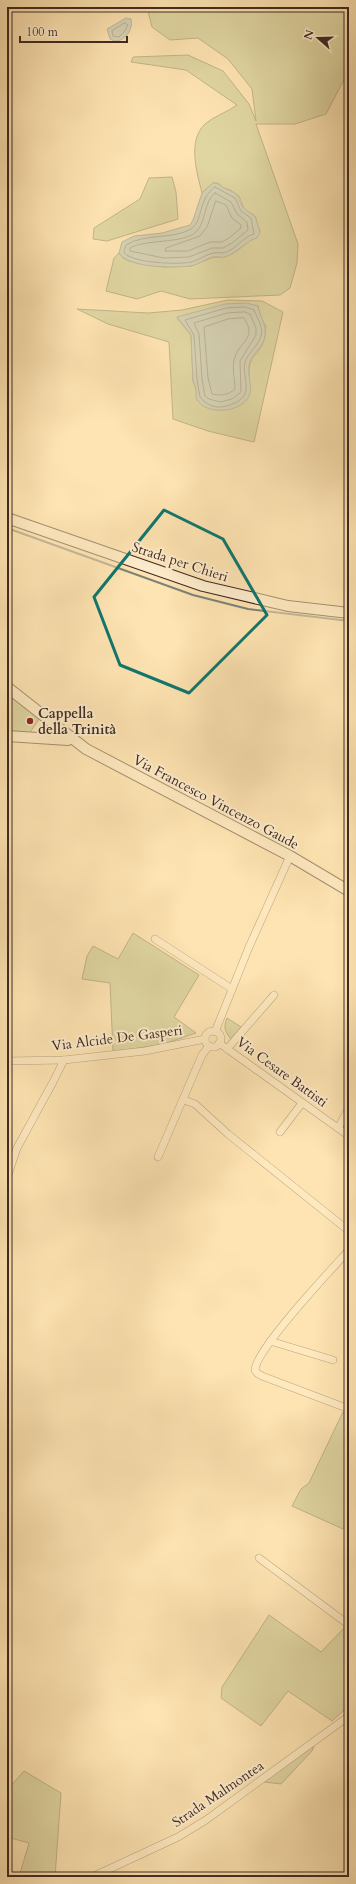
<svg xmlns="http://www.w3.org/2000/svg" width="356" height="1884" viewBox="0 0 356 1884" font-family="Cardo,serif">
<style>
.green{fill:#bcc58f;stroke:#7e7858;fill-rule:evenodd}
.water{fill:#a5bcb7;stroke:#7c827b}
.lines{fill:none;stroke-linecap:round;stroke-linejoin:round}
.shore{stroke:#72736c;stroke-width:1}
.stream{stroke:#7c827b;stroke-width:2}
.street-casing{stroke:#6f5846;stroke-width:8}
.secondary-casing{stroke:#3f2a22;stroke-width:12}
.street{stroke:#feedcd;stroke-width:7}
.secondary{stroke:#feedcd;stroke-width:10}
.marked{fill:none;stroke:#0f766e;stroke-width:3;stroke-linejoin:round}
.poi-dot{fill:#8f2418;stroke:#feedcd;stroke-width:1.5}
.labels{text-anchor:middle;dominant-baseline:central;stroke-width:4;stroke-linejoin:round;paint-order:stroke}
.street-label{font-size:14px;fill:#3f2a22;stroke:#feedcd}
.poi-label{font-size:14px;font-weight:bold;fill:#3f2a22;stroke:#feedcd;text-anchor:start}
</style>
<rect width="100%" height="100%" fill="#fee4b2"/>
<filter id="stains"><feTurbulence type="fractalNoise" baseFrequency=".005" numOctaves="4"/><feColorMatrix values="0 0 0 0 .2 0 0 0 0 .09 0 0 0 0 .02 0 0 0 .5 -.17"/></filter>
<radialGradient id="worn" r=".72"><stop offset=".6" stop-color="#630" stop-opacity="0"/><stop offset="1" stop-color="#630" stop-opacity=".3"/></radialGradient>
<g class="green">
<path d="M147,7H349V70L326,114L295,124H256L298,244L297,263L290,288L280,295L190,299L161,291L137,299L106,291L114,258L119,253L123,258L129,261L164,267L191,266L214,257H225L237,251L260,232L255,216L244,209L239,196L230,190L223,188L218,183H213L202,193C197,173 187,141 205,124C214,116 228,112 237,105L186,70L131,62L133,57L188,55L223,71L249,104L256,121L252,89L228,59L198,38L170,40L152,27Z"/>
<path d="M172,177L176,192L178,219L107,241L93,239L94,228L140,199L149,178Z"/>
<path d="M228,300L262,301L283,312L254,442L208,431L173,419L169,342L108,324L77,309L148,313L182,310ZM258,306L260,317L266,326C265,331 265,340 262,345C254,360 249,355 249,376L196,389L193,381L191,335L177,318Z"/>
<path d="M7,693L39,719L29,734L7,733Z"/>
<path d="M133,933L199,975L174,1017L196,1033L164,1044L113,1052L110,983L82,979L87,956L93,946L118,959Z"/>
<path d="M227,1018L241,1027L231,1039C225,1032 223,1027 227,1018Z"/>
<path d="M343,1412L349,1413V1517L343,1529L292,1506L301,1489L309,1483Z"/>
<path d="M269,1615L321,1652L345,1627L349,1630V1706L332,1721L288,1691L261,1726L221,1698L222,1687Z"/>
<path d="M314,1746L312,1751L281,1784L264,1782Z"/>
<path d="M24,1771L61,1793L55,1877H19L29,1843L7,1837V1790Z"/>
</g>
<g class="water">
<path d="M126,18L131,19C134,31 122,46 110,39L107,29Z"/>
<path d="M213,183C219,183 220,186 224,188C244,196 234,196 244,208C246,211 252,214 255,216L260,232L257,238C245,241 238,253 225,257C222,258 217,256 213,257C205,259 198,265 190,266C173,268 128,268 119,253L122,242L134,236L162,233L190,225L193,220L202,193Z"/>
<path d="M246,303L258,306C260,317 267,325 265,336C264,346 254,352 250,362C246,372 252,383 250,393C246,410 218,414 205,407C202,406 199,402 196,399V389L193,381L191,335L177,317L225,304Z"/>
</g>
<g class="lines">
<g class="shore">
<path d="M125,23L128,25L124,32L119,37L113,36L112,31Z"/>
<path d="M215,187L235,198L241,211L251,218L254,234C243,237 237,248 226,252C222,254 218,252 214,253C206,254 199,260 191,262C180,265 129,263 124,252L126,245C145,233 172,240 191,229C203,222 198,198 215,187Z"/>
<path d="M215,193L231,202L237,214L247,222L248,230L232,243L223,248H212L189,257L164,258L130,251V248C145,239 183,244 196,232C207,221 203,202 215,193Z"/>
<path d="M216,201L226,205L232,218L241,225V228L229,238L222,242H210L188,251H165L166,248L200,236L207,227Z"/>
<path d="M245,307L254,310C256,316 260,321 261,327C265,341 249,350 245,362C243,372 247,381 246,390C245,401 228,407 219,407C211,407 205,403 200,397L197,380L194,335L185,320L226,308Z"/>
<path d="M245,312L250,314L256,328V335L240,361L241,392L232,399L220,402L209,399L205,396L202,379L199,334L194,323L227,313Z"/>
<path d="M244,318C258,340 239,340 234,360C232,369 235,380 235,389C228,395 221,396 212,394L208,378L204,327L228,319Z"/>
</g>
<path class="stream" d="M7,528L193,595L248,609L349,621"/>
<defs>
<g id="street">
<path d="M155,939L232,989"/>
<circle cx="213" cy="1039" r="8"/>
<path d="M215,1032L249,947L290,856"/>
<path d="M219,1043L349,1136"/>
<path d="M227,1049L274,995"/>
<path d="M7,1061L64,1060L145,1051L205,1039"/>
<path d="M184,1100L195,1104L228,1134L349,1231"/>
<path d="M338,1128L349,1108"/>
<path d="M280,1132L302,1103"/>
<path d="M158,1157L202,1055L209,1046"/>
<path d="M7,1178L17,1148L53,1082L64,1060"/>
<path d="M349,1250C331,1270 256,1349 255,1370L257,1373L262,1376L349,1409"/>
<path d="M270,1341L333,1360"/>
<path d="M259,1558L349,1625"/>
<path d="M92,1877L178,1837L206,1820L349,1716"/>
</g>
<g id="secondary">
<path d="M7,518L203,586L288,606L349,613"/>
<path d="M7,687L86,749L290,856L349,891"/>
<path d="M7,736L68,740L71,737"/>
</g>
</defs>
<use href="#street" class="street-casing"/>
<use href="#secondary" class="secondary-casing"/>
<use href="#street" class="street"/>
<use href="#secondary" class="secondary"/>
</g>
<path d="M0 0H356V1884H0ZM164,510L223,539L267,615L189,693L120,665L94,597Z" fill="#fee4b2" fill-opacity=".55" fill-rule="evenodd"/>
<path class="marked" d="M164,510L223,539L267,615L189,693L120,665L94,597Z"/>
<circle class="poi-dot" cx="30" cy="721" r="4"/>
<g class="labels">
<g class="street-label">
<text transform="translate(180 562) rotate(18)">Strada per Chieri</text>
<text transform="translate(216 802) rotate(28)">Via Francesco Vincenzo Gaude</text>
<text transform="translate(117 1038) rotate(-7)">Via Alcide De Gasperi</text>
<text transform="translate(282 1072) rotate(36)">Via Cesare Battisti</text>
<text transform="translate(218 1794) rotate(-34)">Strada Malmontea</text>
</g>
<g class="poi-label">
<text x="38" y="713">Cappella<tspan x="38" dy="16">della Trinità</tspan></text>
</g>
</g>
<rect width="356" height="1884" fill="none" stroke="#fee4b2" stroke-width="24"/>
<rect x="8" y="8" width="340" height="1868" fill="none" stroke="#3f2a22" stroke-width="2"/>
<rect x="12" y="12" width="332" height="1860" fill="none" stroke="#3f2a22"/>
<g transform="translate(318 38) rotate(290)" stroke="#feedcd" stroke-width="3" paint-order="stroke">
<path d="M0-3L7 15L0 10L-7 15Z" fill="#3f2a22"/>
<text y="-6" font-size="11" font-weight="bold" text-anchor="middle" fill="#3f2a22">N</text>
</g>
<path d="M20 36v6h107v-6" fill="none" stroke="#3f2a22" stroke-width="2"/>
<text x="26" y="36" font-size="12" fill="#3f2a22" stroke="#feedcd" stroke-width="3" paint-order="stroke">100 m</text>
<rect width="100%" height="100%" filter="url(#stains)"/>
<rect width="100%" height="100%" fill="url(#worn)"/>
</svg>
